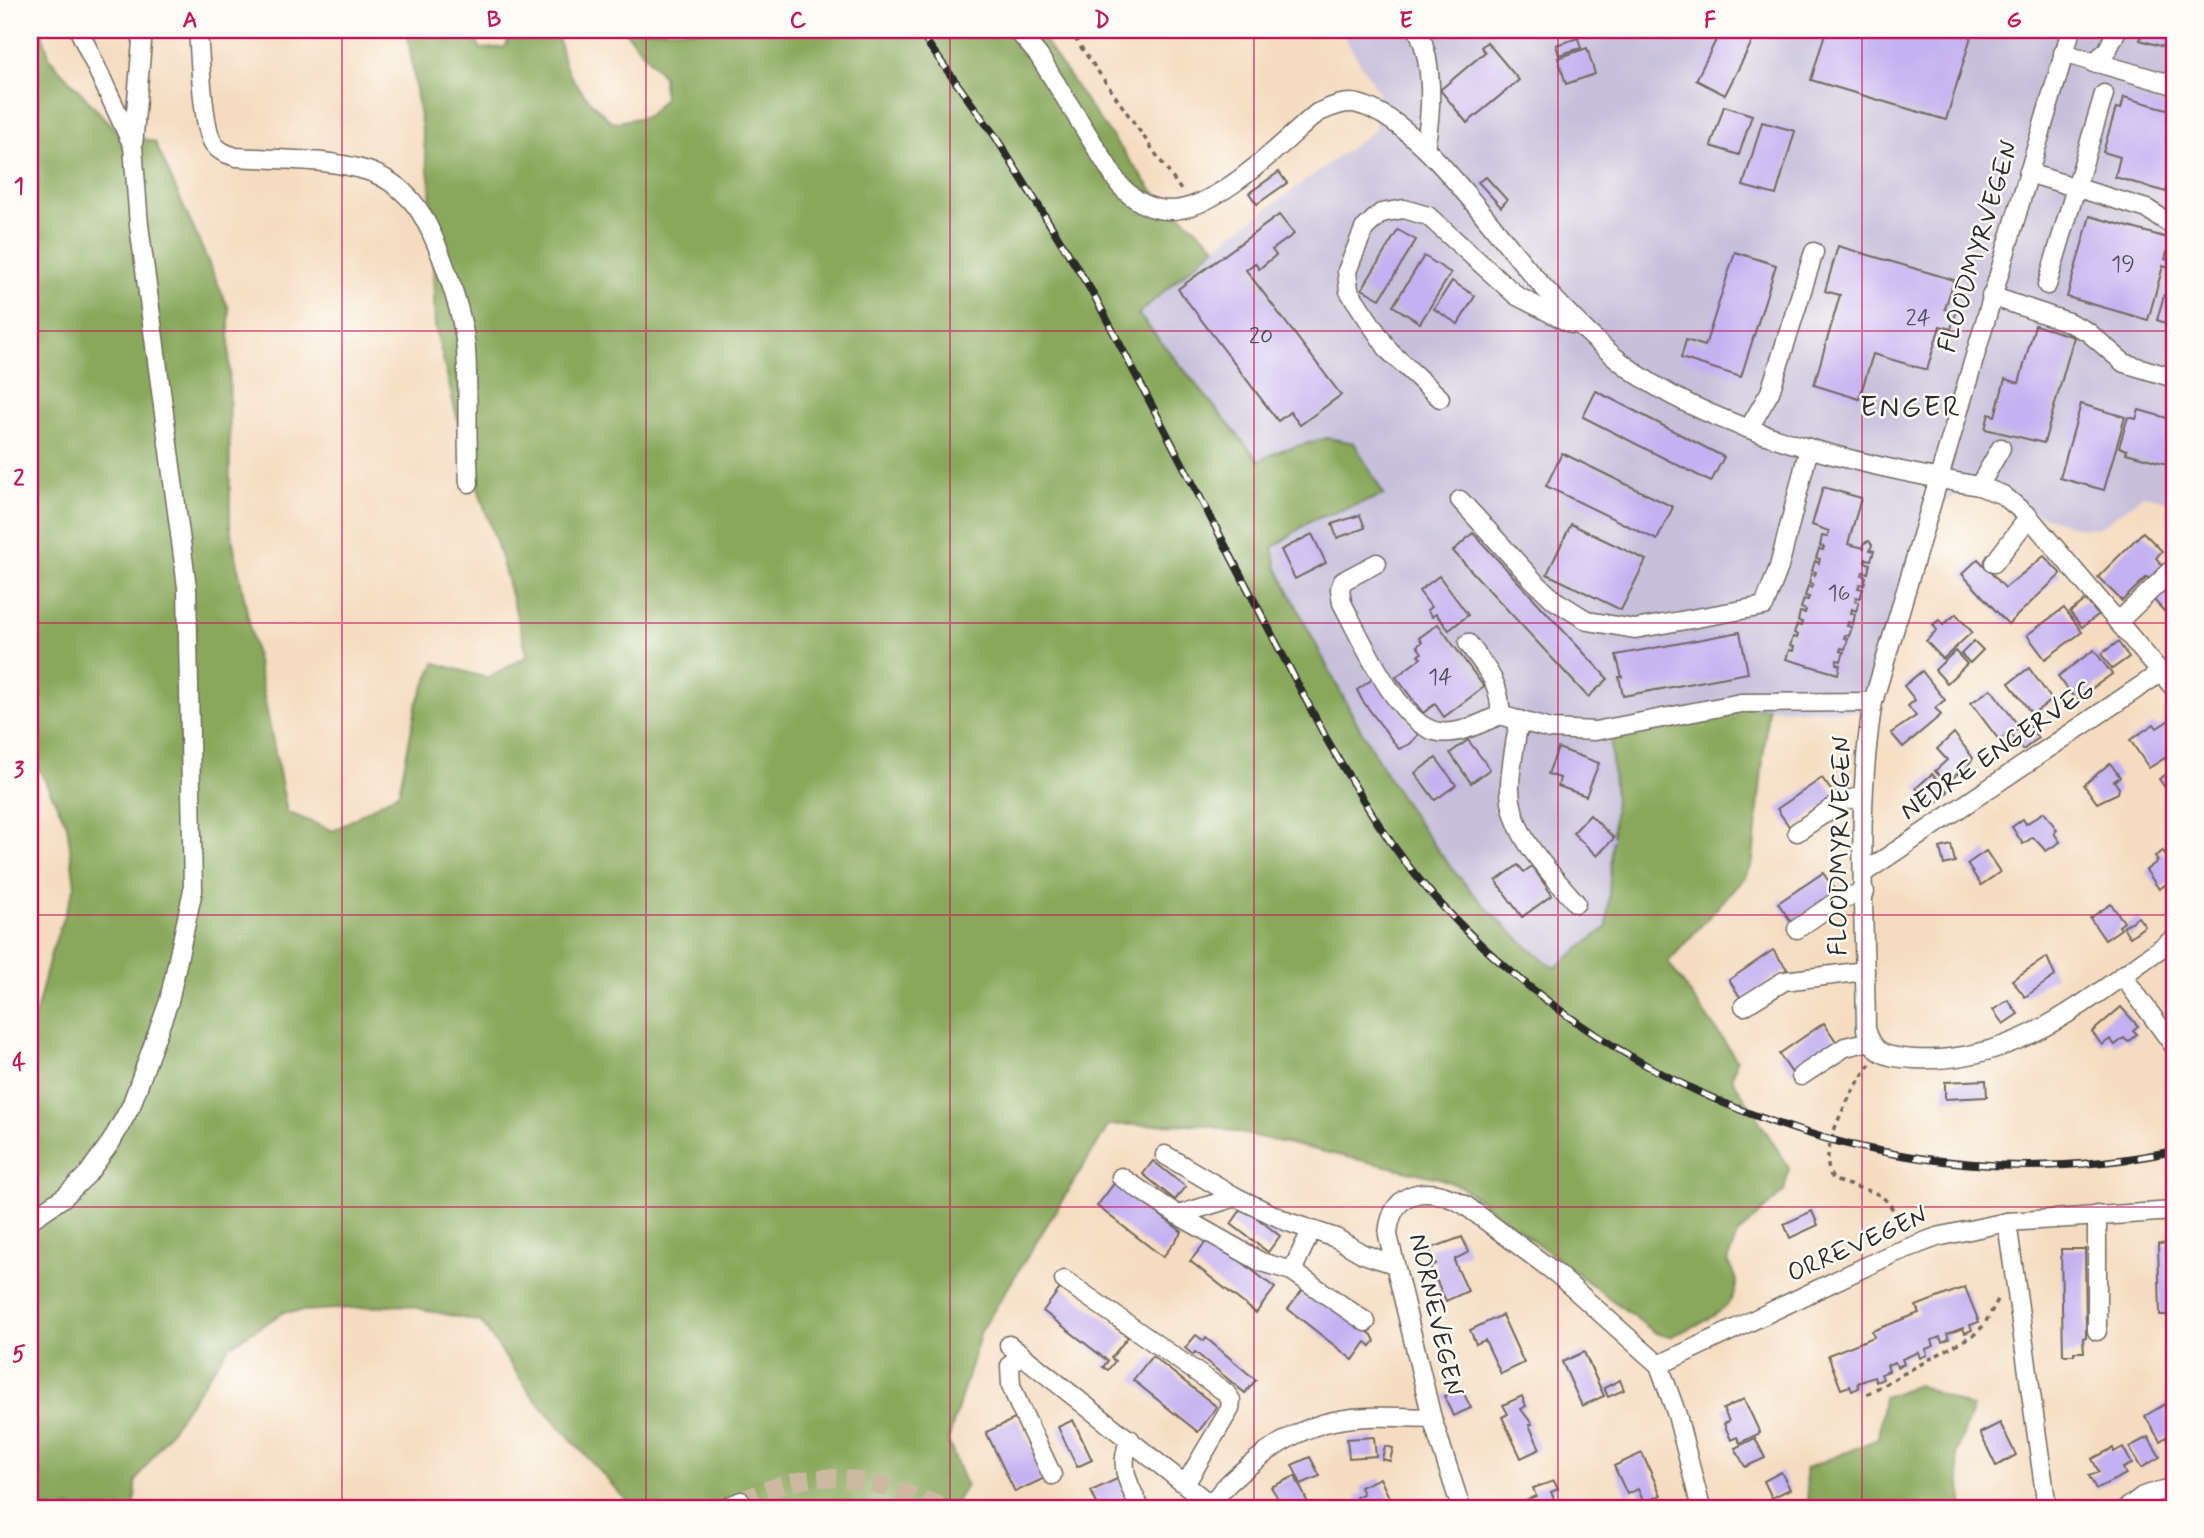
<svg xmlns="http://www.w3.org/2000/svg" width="2204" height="1538" viewBox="0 0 2204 1538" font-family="Mynerve,sans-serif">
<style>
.industrial{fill:#c6c0da}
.forest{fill:#89a85b;stroke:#5a6a43;stroke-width:2}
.building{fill:#c4b1f1}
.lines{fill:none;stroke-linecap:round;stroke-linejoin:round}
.minor-tunnel{stroke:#cdb9a2;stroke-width:18;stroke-dasharray:18 9;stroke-linecap:butt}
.minor-casing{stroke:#72695f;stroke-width:21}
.path{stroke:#72695f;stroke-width:3.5;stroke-dasharray:5 5;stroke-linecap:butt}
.minor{stroke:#fff;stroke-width:18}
.rail-casing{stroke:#2b2b2b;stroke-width:8}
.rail{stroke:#fdfcf7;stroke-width:5;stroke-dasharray:16;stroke-linecap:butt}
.grid{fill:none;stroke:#c2185b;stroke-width:2;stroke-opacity:0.55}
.labels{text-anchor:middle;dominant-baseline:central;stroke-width:5;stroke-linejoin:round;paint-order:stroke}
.number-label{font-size:23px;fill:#514c5c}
.street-label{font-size:26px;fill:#2b2b2b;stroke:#fdfcf7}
.quarter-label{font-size:30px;letter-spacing:2px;fill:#2b2b2b;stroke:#fdfcf7}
.neatline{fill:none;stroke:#c2185b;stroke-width:2.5}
.grid-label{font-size:23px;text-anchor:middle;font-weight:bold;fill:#c2185b}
</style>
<rect width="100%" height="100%" fill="#fdfcf7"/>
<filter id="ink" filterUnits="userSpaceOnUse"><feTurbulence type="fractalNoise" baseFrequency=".0143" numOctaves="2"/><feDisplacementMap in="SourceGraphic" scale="14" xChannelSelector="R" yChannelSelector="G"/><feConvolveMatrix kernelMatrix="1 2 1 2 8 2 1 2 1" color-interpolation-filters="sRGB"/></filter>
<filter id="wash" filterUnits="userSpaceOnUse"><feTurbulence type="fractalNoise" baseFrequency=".00686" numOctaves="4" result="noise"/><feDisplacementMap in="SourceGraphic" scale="28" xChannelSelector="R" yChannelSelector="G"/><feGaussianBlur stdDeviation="1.57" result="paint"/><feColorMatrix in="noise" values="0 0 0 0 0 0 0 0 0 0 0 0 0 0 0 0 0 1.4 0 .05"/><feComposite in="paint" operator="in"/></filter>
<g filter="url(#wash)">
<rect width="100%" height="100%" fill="#f5dcc0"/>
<path class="industrial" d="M1340,30H2174V503L2143,495L2099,528L2076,527L1991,498L1969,493L1954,497L1946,501L1937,513L1877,713L1768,708L1611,735L1615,797L1607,927L1555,968L1489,912L1443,859L1369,747L1277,568L1273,548L1310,521L1384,495L1279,451L1259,462L1137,313L1216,246L1375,130L1378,91Z"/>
<g class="forest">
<path d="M30,30H41L50,59L117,132L155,142L229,309L230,527L287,812L333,831L399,792L417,703L435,663L487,678L528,656L499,551L464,446L435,326L430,184L407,30H470L481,49L506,47L510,30H555C562,44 561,57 566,67C576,89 596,108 613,123L648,116L664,98L663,76L624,30H1037L1089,106L1153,191L1216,246L1138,314L1259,461L1279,451L1327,438L1354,443L1384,495L1310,521L1273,548L1277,568C1351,712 1421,871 1555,968L1607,927L1615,797L1610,735L1723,707L1768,708L1753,860L1745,877L1668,962L1737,1060L1732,1078L1789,1168L1784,1191L1737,1235L1727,1262C1730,1268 1736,1276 1736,1282C1737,1313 1692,1326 1670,1337L1656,1333L1462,1187L1439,1178L1201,1124L1109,1125L981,1331L948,1441L966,1486L952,1508H633L533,1397L481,1322L404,1305L284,1312L229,1346L136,1481L135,1508H30V1037L51,953L75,886L67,824L30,752Z"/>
<path d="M1917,1385L1973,1408L1956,1454L1963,1508H1809L1805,1469L1878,1439L1884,1397Z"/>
</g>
<g id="blocks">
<g class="building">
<path d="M1721,30H1758L1725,95L1696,80Z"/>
<path d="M1826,30H1973L1946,120L1811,80Z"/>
<path d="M2143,30H2174V50L2140,40Z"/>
<path d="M1578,38L1581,48L1559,55L1556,45Z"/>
<path d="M1487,42L1519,80L1467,123L1440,90L1485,52L1481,47Z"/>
<path d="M1587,48L1595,74L1566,84L1558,58Z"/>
<path d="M2124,97L2174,111V164L2166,192L2115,177L2120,157L2103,152L2116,108L2121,109Z"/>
<path d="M1724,106L1752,115L1739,155L1711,146Z"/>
<path d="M1762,122L1795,131L1776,195L1743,186Z"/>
<path d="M1279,172L1287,183L1257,204L1249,193Z"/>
<path d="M1486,177L1507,200L1501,207L1478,182Z"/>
<path d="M1279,215L1294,234L1272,250L1276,255L1259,269L1255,263L1246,270L1341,395L1300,425L1290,412L1278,421L1178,289Z"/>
<path d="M2090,216L2171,239L2165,259L2171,261L2169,268L2163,266L2148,320L2067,297Z"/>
<path d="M1398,230L1416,240L1380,299L1362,289Z"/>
<path d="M1838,246L1954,280L1945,309L1956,312L1951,329L1940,326L1927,370L1873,354L1859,399L1814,385L1840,295L1825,291Z"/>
<path d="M1735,252L1776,265L1741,377L1681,358L1686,340L1705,346Z"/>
<path d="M1424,256L1451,273L1420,323L1393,306Z"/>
<path d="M1452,281L1475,296L1458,324L1434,309Z"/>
<path d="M2164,295L2174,297V326L2157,320Z"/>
<path d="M2035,325L2074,337L2044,443L1985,429L1989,414L1995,416L2005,379L2019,383Z"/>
<path d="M1596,391L1724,457L1711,482L1583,417Z"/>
<path d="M2081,404L2125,417L2104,490L2060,478Z"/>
<path d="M2139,410L2174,420V466L2126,453L2127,450L2119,447L2128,417L2136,419Z"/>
<path d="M1562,453L1673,507L1657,540L1546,486Z"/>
<path d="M1823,487L1861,498L1848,544L1864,548V543L1869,541L1872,545L1870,550L1874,551L1871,560L1866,559L1865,562L1870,564L1868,573L1863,572L1862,575L1866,577L1864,585L1860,584L1858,588L1863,589L1860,598L1856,597L1855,601L1859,602L1856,611L1852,609L1851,613L1855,614L1853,624L1848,622L1847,626L1852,627L1849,636L1845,635L1844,638L1848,639L1845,649L1841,648L1840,651L1844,652L1841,661L1837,660L1836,664L1840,665L1838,674L1786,659L1789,650L1793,651L1794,647L1790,646L1793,637L1797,638L1798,635L1794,633L1797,625L1801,626L1802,622L1798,621L1800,612L1805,613L1806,610L1801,608L1804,599L1808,600L1809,597L1805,596L1808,586L1812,588L1813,584L1809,583L1811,574L1815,575L1816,572L1812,571L1815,561L1819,563L1820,559L1816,558L1819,549L1823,550L1824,547L1820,546L1822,536L1827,537L1829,531L1812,525Z"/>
<path d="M1360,515L1365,528L1337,538L1332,524Z"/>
<path d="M1571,524L1646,560L1621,610L1547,574Z"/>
<path d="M2143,532L2162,551L2156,558L2165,568L2152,582L2147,577L2122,601L2098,577Z"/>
<path d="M1473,533L1608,679L1588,697L1453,551Z"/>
<path d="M1312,534L1326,563L1295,579L1281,550Z"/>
<path d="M2044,556L2061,574L2008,624L1962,574L1978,559L2005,588Z"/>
<path d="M1439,576L1468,615L1449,630L1436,614L1432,617L1427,610L1431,607L1419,591Z"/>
<path d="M2174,580V602L2164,611L2153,599Z"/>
<path d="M2086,600L2098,615L2082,627L2070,612Z"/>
<path d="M2064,608L2082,632L2045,659L2027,635Z"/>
<path d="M1956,614L1972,632L1943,659L1926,641L1937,630L1933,625L1939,620L1943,625Z"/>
<path d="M1438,624L1484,687L1444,717L1435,704L1423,713L1396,677L1421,658L1418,655L1422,653L1417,646L1422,642L1419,638Z"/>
<path d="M1740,632L1748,673L1623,696L1619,677H1622L1616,655Z"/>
<path d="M1974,641L1983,650L1970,663L1961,654Z"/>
<path d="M2118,642L2129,657L2112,669L2101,654Z"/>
<path d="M2094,650L2112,674L2076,700L2058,676Z"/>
<path d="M1955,651L1967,664L1947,683L1935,670Z"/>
<path d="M2029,668L2052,700L2032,714L2009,683Z"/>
<path d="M1922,671L1945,700L1935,708L1941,715L1903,747L1891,733L1916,716L1908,706L1915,700L1904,686Z"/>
<path d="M1374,678L1418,735L1410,744L1399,749L1362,700L1357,690Z"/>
<path d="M1991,689L2018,725L1999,740L1971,703Z"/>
<path d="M2174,717V757L2167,762L2165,758L2149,768L2130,740L2154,724L2157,728Z"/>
<path d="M2027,722L2038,738L2023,750L2011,734Z"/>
<path d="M1954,733L1973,758L1961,776L1958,773L1947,784L1935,771L1947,760L1937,749Z"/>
<path d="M1468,740L1490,769L1471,783L1450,753Z"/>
<path d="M1558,748L1599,763L1586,796L1558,786L1560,778L1548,774Z"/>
<path d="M1436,758L1456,785L1435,800L1415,773Z"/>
<path d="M2110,763L2120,777L2114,781L2119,788L2118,793L2097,803L2084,785Z"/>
<path d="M2174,769V783L2166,789L2159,779Z"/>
<path d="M1932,774L1948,792L1933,805L1916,788Z"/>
<path d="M1822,778L1836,797L1791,829L1777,809Z"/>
<path d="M2044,812L2057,830L2054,833L2060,842L2046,851L2033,837L2023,844L2012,827L2023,819L2026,824Z"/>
<path d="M1590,815L1614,838L1597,856L1573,833Z"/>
<path d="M1951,845L1955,862L1944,865L1940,848Z"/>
<path d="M1986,851L2000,872L1981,885L1967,864Z"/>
<path d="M2163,851L2166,856L2172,852L2174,855V886L2171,881L2159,889L2146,870L2158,861L2155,856Z"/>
<path d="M1518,865L1524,872L1532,866L1552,895L1522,917L1496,881Z"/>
<path d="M1823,873L1836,892L1792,923L1778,903Z"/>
<path d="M2111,904L2124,922L2119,926L2121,929L2105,940L2090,918Z"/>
<path d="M2138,917L2145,926L2130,937L2123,927Z"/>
<path d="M1773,950L1787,969L1742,1000L1729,980Z"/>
<path d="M2047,957L2055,976L2025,997L2012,980Z"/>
<path d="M2008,1000L2018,1014L2003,1024L1993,1010Z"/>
<path d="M2121,1007L2138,1026L2133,1030L2137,1034L2128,1042L2124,1038L2115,1045L2110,1039L2102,1045L2092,1032Z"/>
<path d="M1824,1023L1837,1043L1792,1073L1779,1054Z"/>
<path d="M1986,1080L1987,1097L1945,1099V1082Z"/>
<path d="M1153,1161L1186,1187L1175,1200L1143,1174Z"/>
<path d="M1116,1181L1182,1232L1163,1257L1097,1206Z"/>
<path d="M1243,1207L1280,1236L1268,1252L1231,1224Z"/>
<path d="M1812,1211L1818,1225L1790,1238L1784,1224Z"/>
<path d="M1210,1237L1275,1288L1256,1313L1190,1261Z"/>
<path d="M1462,1237L1469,1252L1455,1259V1263L1468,1291L1446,1301L1430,1267L1436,1264L1429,1249Z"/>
<path d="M2174,1243V1315H2160L2158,1244Z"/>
<path d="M2061,1249H2085L2086,1337L2083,1338L2084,1352H2074V1355H2063Z"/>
<path d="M1307,1284L1372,1335L1375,1341L1371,1346L1366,1342L1353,1360L1288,1309Z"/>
<path d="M1062,1286L1128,1337L1111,1358L1115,1361L1108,1370L1103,1367L1108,1361L1043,1311Z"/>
<path d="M1965,1287L1979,1322L1970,1325L1972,1330L1965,1333L1963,1328L1947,1334L1949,1339L1942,1342L1940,1337L1932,1340L1934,1346L1926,1349L1927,1355L1920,1358L1918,1352L1902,1359L1904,1364L1897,1367L1895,1362L1887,1365L1889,1371L1881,1374L1883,1379L1876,1382L1874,1377L1858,1383L1859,1388L1852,1391L1850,1386L1841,1389L1828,1355L1874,1337L1872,1331L1919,1313L1916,1306Z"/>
<path d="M1502,1315L1524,1363L1501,1374L1485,1340L1476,1344L1470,1330Z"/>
<path d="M1196,1335L1204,1341L1206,1338L1256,1380L1245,1393L1195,1352L1193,1355L1185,1348Z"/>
<path d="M1584,1352L1604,1396L1582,1406L1562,1362Z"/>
<path d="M1152,1356L1217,1407L1198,1432L1133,1380Z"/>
<path d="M1620,1380L1624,1390L1608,1397L1604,1388Z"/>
<path d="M1461,1388L1471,1408L1453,1416L1444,1396Z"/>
<path d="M1522,1396L1526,1406L1521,1409L1532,1424L1529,1425L1540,1449L1521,1458L1502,1417L1508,1414L1503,1405Z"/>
<path d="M1744,1399L1760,1433L1740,1443L1737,1437L1731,1440L1724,1424L1729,1421L1723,1409Z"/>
<path d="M2172,1400L2174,1404V1452L2166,1437L2160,1441L2145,1416Z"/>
<path d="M1017,1418L1047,1477L1015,1492L986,1432Z"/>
<path d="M1073,1420L1092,1460L1077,1467L1058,1427Z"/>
<path d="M2000,1423L2016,1455L1996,1466L1980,1433Z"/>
<path d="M1374,1437L1376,1456L1349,1458L1347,1439Z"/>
<path d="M2148,1437L2160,1457L2141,1468L2129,1447Z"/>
<path d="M1755,1438L1765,1458L1745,1467L1735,1448Z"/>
<path d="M1385,1446L1393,1448L1390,1461L1382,1459Z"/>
<path d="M2123,1447L2132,1464L2123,1468L2126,1474L2096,1489L2089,1476L2099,1472L2092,1459L2113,1448L2114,1452Z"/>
<path d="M1642,1453L1661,1495L1644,1503L1638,1489L1627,1494L1614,1466Z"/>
<path d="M1310,1457L1320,1476L1301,1484L1292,1465Z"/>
<path d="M1781,1472L1790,1489L1772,1498L1764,1481Z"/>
<path d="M1295,1476L1310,1507L1307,1508H1284L1271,1487Z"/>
<path d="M1119,1478L1133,1508H1099L1091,1491Z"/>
<path d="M1380,1478L1394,1508H1361L1356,1497L1363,1494L1360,1487Z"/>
<path d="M1554,1481L1558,1489L1551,1492L1558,1508H1527L1524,1501L1536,1496L1533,1488Z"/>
</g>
</g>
</g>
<g filter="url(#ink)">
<use href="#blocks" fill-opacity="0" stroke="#72695f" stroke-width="2"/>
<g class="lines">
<path class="minor-tunnel" d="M741,1501C827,1461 864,1479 948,1508"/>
<defs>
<g id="minor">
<path d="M79,30L132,144"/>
<path d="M198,30C200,55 202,125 213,143C219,152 227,154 236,157C278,160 328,158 368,171C384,176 401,188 412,201C435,227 464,314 466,350C469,394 466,438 469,483"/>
<path d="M1017,30L1039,56L1118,183C1131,198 1147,210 1169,210C1216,211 1282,143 1317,113C1329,108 1345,100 1358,104C1424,121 1499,242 1548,292C1571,317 1595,341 1621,362C1707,432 1870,467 1979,486L2003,495L2029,517L2174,688"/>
<path d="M1418,30C1434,65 1432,111 1425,148"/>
<path d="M2071,30L1873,702C1855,808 1865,922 1866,1029C1874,1056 1888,1057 1914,1059C2020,1065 2092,995 2174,939"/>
<path d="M2063,53L2174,85"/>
<path d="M2093,63L2107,51L2117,30"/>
<path d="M2028,173L2147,209L2174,226"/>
<path d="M2047,285L2104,94"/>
<path d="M1991,296L2068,322L2088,332L2124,363L2174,378"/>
<path d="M1440,398L1389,351L1349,291L1347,271L1364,229L1381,213L1404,209L1428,216L1517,296L1572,324"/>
<path d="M1749,428L1770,392L1814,252"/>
<path d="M1979,486L2001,448"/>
<path d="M1460,500L1533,580L1554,600L1588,621L1635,629L1764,606L1779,567L1809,448"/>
<path d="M1377,563L1343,581L1340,589L1342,603C1360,636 1399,727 1439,732C1460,735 1481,723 1500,715C1502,684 1485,667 1468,643"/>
<path d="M1994,563L2029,517"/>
<path d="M2118,622L2174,568"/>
<path d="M1500,715L1550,729L1595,731L1741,703L1873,702"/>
<path d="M1519,720C1516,741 1511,763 1510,784C1508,834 1547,868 1576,903"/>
<path d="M1797,832L1844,800L1863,797"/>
<path d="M1865,872L2160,673"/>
<path d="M1797,929L1840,899L1865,892"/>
<path d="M2122,975L2174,1046"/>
<path d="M1744,1006L1784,981L1865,971"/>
<path d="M1801,1076L1845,1047L1870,1041"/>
<path d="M1165,1155L1236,1197L1288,1222L1336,1238L1363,1254L1394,1264"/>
<path d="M1121,1177L1178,1215L1261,1262L1292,1271L1366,1322"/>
<path d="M1178,1215L1236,1197"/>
<path d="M30,1220L64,1197L87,1175L111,1142L131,1106L169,1001L193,890L187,587L139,225L133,146L143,30"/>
<path d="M2007,1222L2047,1508"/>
<path d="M1292,1271L1311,1231"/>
<path d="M1064,1280L1225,1392L1231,1400L1230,1409L1186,1483"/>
<path d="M2097,1331V1215"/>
<path d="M1009,1345L1211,1505"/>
<path d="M1020,1353L1010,1366L1011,1385L1019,1405L1052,1475"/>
<path d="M1659,1365L1892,1254L1937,1237L2007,1222L2174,1211"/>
<path d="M1130,1439C1118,1466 1128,1483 1140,1508"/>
<path d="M725,1508L741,1501"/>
<path d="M1210,1508C1218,1491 1235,1477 1250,1465C1315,1412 1353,1415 1432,1418"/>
<path d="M1461,1508L1432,1418L1388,1235C1391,1187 1430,1185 1465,1205L1557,1274L1659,1365L1677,1415L1701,1508"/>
<path d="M2127,1508L2143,1496L2174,1487"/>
</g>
</defs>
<use href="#minor" class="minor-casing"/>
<g class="path">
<path d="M1069,30L1181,190"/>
<path d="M1870,1064C1854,1087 1812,1155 1834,1180C1878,1196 1884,1185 1904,1232"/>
<path d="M1867,1394L1975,1334L1984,1325L2000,1296"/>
</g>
<use href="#minor" class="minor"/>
<defs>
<path id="rail" d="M918,30L995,136L1094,295L1326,738C1359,794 1392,851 1436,899C1619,1101 1904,1207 2174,1151"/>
</defs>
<use href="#rail" class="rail-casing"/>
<use href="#rail" class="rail"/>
</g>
</g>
<path class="grid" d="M342,30V1508M646,30V1508M950,30V1508M1254,30V1508M1558,30V1508M1862,30V1508M30,331H2174M30,623H2174M30,915H2174M30,1207H2174"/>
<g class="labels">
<g class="number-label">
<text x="2123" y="265">19</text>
<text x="1918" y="319">24</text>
<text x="1261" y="337">20</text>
<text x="1839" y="594">16</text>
<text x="1440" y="678">14</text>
</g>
<g class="street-label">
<text transform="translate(1979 247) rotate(-73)">FLOODMYRVEGEN</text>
<text transform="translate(1998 751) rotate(-34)">NEDRE ENGERVEG</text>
<text transform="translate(1841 846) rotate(-89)">FLOODMYRVEGEN</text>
<text transform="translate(1858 1245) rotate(-24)">ORREVEGEN</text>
<text transform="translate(1435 1315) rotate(77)">NORNEVEGEN</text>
</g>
<g class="quarter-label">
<text x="1911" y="407">ENGER</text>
</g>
</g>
<rect width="2204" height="1538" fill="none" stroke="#fdfcf7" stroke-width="77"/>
<rect x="38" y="38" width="2128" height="1462" class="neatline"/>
<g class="grid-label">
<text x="190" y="27">A</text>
<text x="494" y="27">B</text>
<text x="798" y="27">C</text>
<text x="1102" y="27">D</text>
<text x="1406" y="27">E</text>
<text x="1710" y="27">F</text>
<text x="2014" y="27">G</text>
<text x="19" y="193">1</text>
<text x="19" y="485">2</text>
<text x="19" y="777">3</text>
<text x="19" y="1069">4</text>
<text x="19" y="1361">5</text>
</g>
</svg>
